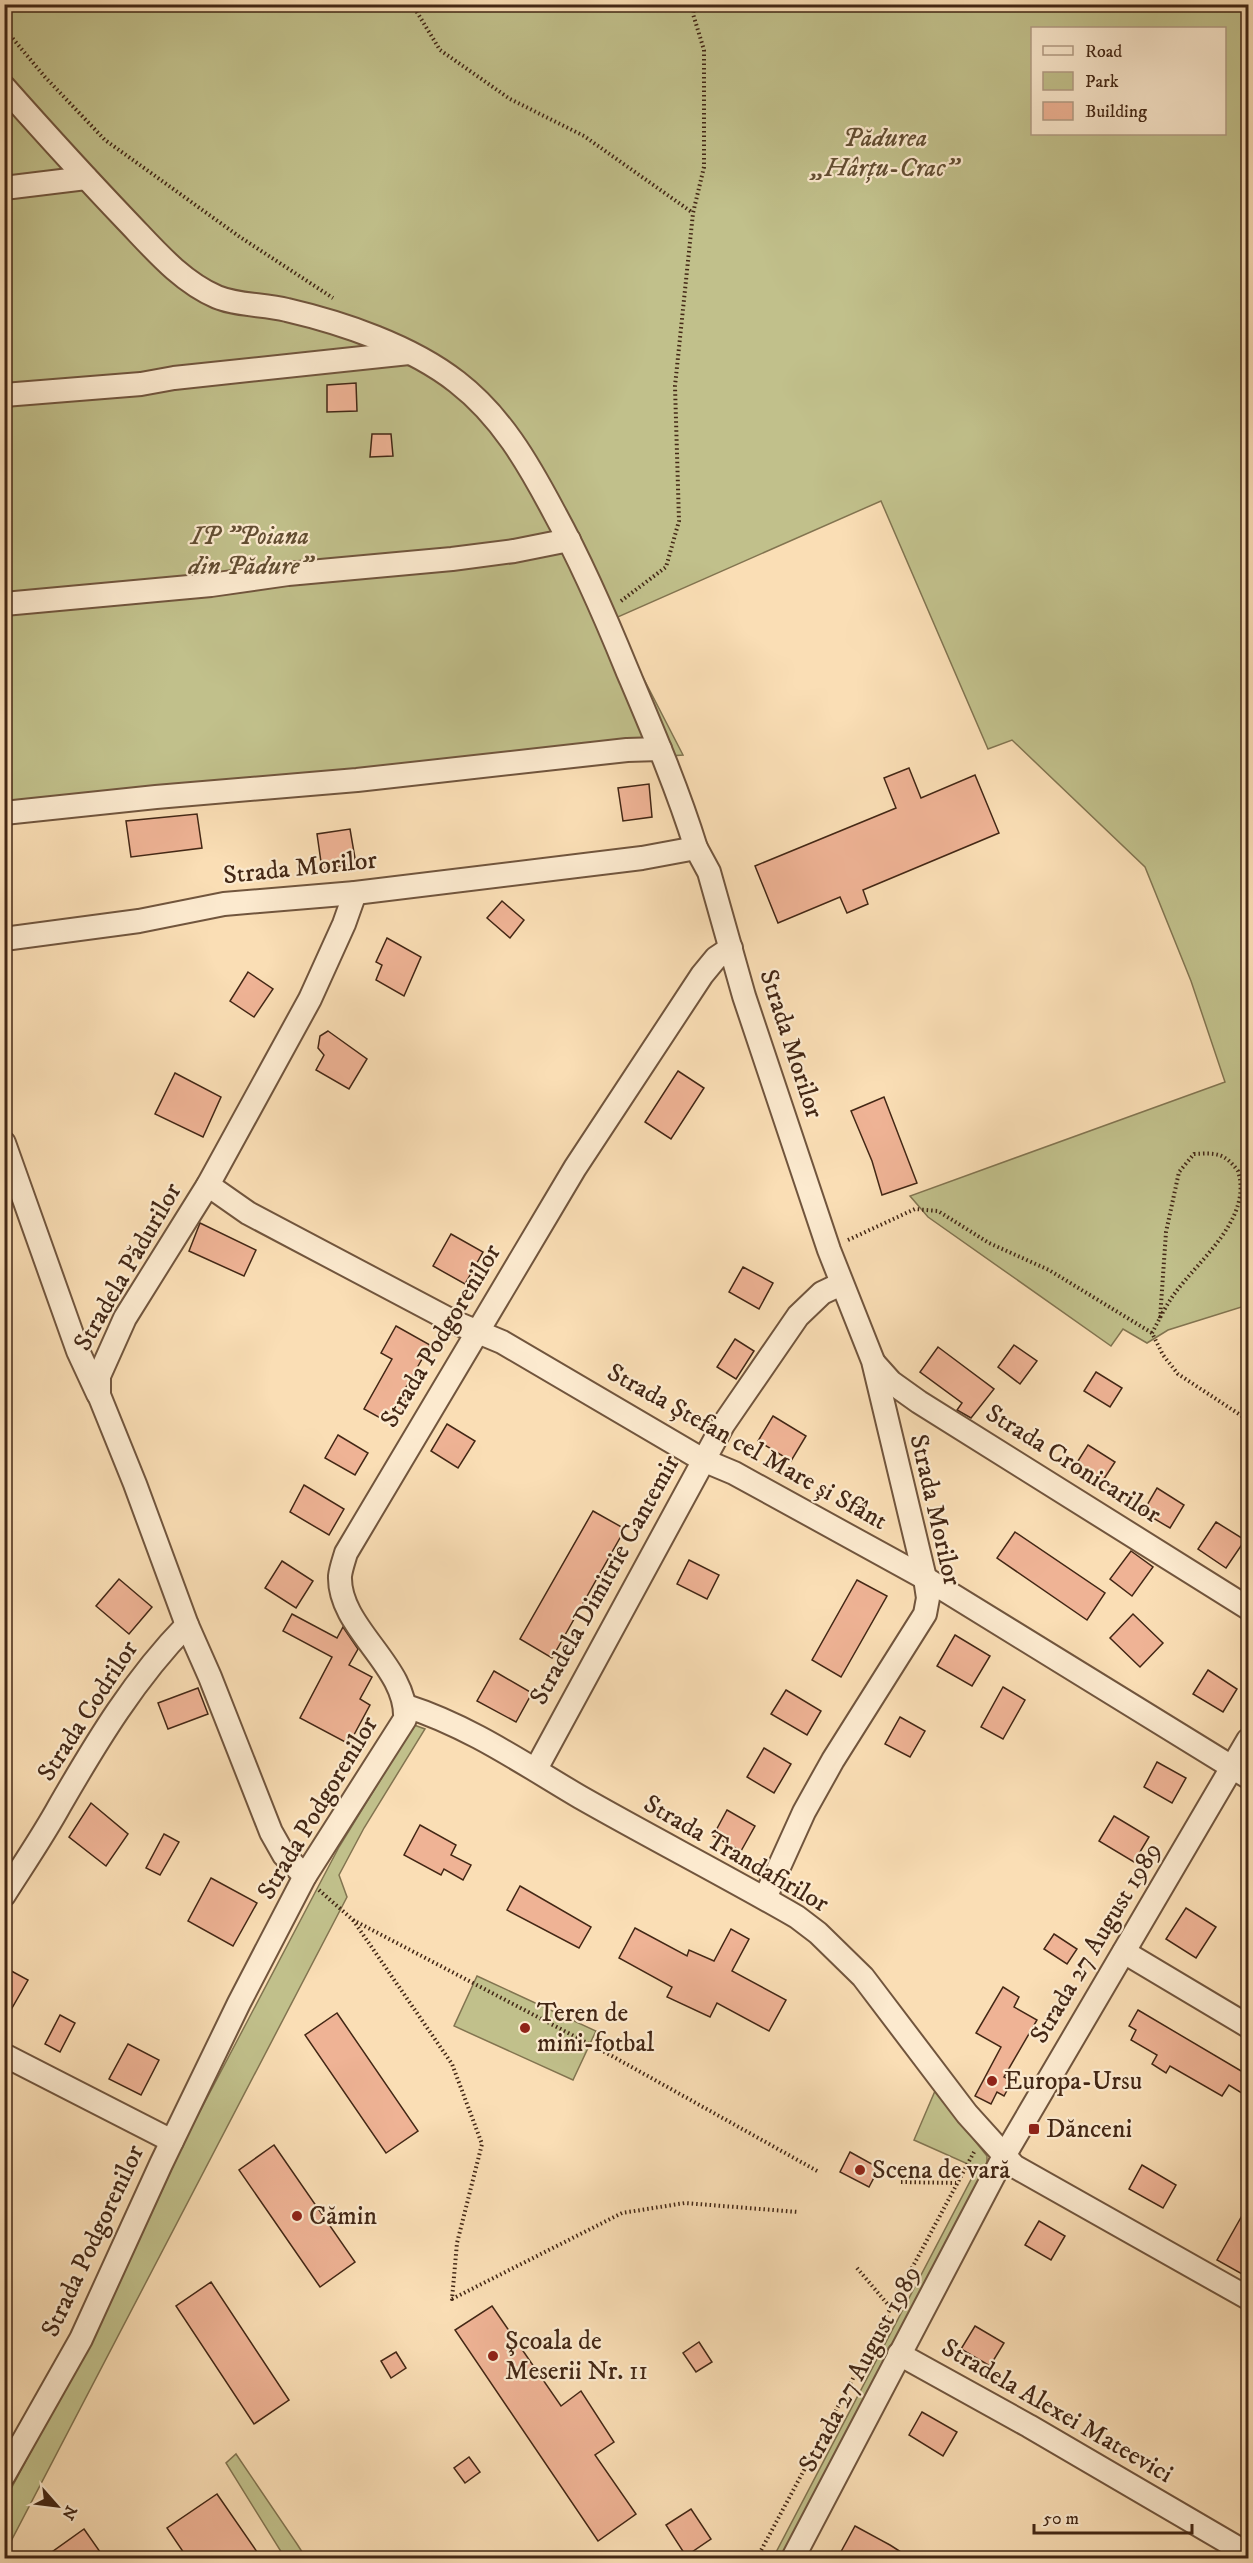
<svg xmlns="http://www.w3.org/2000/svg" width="1253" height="2563" viewBox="0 0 1253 2563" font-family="'IM FELL DW Pica',serif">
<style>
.green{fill:#c1c08b;stroke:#827450;stroke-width:1.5;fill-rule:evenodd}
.building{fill:#efb395;stroke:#432715;stroke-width:1.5}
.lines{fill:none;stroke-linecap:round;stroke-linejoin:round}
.minor-casing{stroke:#71553d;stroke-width:26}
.path{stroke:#432715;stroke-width:4;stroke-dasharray:1.5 3;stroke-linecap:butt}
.minor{stroke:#fceacf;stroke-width:22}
.poi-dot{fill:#8f2418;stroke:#fceacf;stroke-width:2}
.labels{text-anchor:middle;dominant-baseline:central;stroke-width:4.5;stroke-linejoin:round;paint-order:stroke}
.park-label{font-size:26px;font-style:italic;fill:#624d32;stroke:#fceacf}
.street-label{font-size:26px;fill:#432715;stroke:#fceacf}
.poi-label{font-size:26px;fill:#432715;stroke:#fceacf;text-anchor:start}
</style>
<rect width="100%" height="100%" fill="#fadeb5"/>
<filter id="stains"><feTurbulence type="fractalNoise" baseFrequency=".00333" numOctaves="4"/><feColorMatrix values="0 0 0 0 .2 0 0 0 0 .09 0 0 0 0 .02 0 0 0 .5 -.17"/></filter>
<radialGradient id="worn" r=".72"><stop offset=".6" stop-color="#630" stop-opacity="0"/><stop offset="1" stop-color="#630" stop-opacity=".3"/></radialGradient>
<g class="green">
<path d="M4,5H1248V1305L1168,1330L1147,1343L1123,1329L1111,1346L928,1217L910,1196L1225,1082L1191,981L1145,867L1012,740L988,749L881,501L613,619L683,755L612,760L5,822ZM1032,28H1224V134H1032Z"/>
<path d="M414,1725L425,1729L364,1828L339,1875L347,1897L9,2545L5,2549V2500L106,2312L188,2134L339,1847Z"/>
<path d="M477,1976L596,2031L573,2080L454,2026Z"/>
<path d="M935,2091L987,2156V2168L781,2558H773L977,2168L914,2140Z"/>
<path d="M236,2454L297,2544L306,2558H285L226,2463Z"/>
</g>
<g class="building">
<path d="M356,383L357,411L327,412V385Z"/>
<path d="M372,434H391L393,456L370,457Z"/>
<path d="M909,768L921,798L975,775L999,833L863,890L868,904L847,913L840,897L778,923L755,866L896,808L884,778Z"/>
<path d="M649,784L652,817L623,821L618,788Z"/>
<path d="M197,814L202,848L131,857L126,821Z"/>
<path d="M350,829L356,864L322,869L317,834Z"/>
<path d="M502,901L524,920L510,938L487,918Z"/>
<path d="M387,938L421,957L404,996L376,980L382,965L376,962Z"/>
<path d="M248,972L273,989L254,1017L230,1001Z"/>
<path d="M328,1031L367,1059L349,1089L316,1070L324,1055L318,1048L320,1036Z"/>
<path d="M678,1071L704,1088L671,1139L645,1122Z"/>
<path d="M175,1073L221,1097L203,1137L155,1114Z"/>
<path d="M884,1097L917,1183L882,1195L872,1161L851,1111Z"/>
<path d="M200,1223L256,1250L244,1276L189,1251Z"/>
<path d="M451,1234L483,1252L465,1284L433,1266Z"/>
<path d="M743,1267L773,1283L759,1309L729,1292Z"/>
<path d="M396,1326L430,1345L401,1396L407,1399L393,1425L364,1409L392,1359L381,1353Z"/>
<path d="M735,1339L754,1351L736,1379L717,1367Z"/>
<path d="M1014,1345L1037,1361L1020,1384L998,1367Z"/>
<path d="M938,1347L994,1389L971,1418L957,1410L962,1403L920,1372Z"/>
<path d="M1096,1372L1122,1388L1110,1407L1084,1391Z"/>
<path d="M773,1416L806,1436L791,1461L758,1441Z"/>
<path d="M447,1424L475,1441L458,1468L431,1451Z"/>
<path d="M338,1435L368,1453L355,1475L325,1458Z"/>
<path d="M1088,1445L1115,1462L1100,1485L1073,1469Z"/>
<path d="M304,1485L344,1509L329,1535L290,1512Z"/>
<path d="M1157,1488L1184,1505L1170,1528L1143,1512Z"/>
<path d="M593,1511L625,1529L552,1658L520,1639Z"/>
<path d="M1216,1522L1245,1540L1226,1568L1198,1549Z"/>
<path d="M1015,1532L1105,1593L1087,1620L997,1558Z"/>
<path d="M1131,1551L1153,1567L1132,1596L1110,1579Z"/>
<path d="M689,1560L719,1575L707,1599L677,1584Z"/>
<path d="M282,1561L313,1581L296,1608L265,1588Z"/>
<path d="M119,1579L152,1607L129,1634L96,1606Z"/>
<path d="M857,1580L887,1596L841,1677L812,1660Z"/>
<path d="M292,1614L337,1638L343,1627L358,1649L349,1665L372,1677L360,1699L370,1705L349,1744L300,1718L332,1657L283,1631Z"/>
<path d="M1133,1614L1163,1643L1140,1667L1110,1638Z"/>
<path d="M955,1635L990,1656L972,1686L937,1666Z"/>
<path d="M1208,1670L1237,1689L1223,1712L1193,1694Z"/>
<path d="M494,1671L532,1693L516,1722L477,1701Z"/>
<path d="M1003,1687L1025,1700L1003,1739L981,1727Z"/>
<path d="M198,1688L208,1714L168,1729L158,1703Z"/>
<path d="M786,1690L821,1711L807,1735L771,1714Z"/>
<path d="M900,1717L925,1731L910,1757L885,1744Z"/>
<path d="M764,1748L791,1764L774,1793L747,1777Z"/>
<path d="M1157,1762L1186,1778L1172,1803L1144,1787Z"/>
<path d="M91,1803L128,1834L106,1866L69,1837Z"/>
<path d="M727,1810L755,1826L741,1851L713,1836Z"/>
<path d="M1114,1816L1149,1837L1134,1862L1099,1841Z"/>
<path d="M420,1825L456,1845L451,1855L471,1865L463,1880L444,1869L441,1875L404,1855Z"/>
<path d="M164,1834L179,1842L160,1875L146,1868Z"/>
<path d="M211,1878L257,1903L233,1946L188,1921Z"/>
<path d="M520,1886L591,1927L579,1948L507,1910Z"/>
<path d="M1186,1908L1216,1927L1196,1958L1166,1939Z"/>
<path d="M635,1928L687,1956L689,1950L714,1961L731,1929L749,1939L732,1971L786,2000L769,2031L717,2003L710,2017L667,1997L672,1987L619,1958Z"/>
<path d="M1054,1934L1077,1949L1067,1964L1044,1949Z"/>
<path d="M4,1967L28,1980L4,2022Z"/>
<path d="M1003,1987L1019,1997L1014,2007L1037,2020L1004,2077L1012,2081L1004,2096L997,2092L991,2104L975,2096L1001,2047L976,2033Z"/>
<path d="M1138,2010L1248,2075V2097L1229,2085L1222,2096L1170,2066L1166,2073L1152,2064L1157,2055L1131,2040L1136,2030L1129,2026Z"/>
<path d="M337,2013L418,2131L386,2153L305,2035Z"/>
<path d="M60,2015L75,2023L60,2052L45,2044Z"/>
<path d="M128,2044L159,2060L141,2095L109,2079Z"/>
<path d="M274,2145L355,2262L320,2287L239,2170Z"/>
<path d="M850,2152L879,2168L869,2187L840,2172Z"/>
<path d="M1142,2165L1176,2185L1163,2208L1129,2189Z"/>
<path d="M1248,2205V2263L1242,2274L1217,2260Z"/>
<path d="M1039,2221L1065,2236L1051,2260L1025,2245Z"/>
<path d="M211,2282L289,2400L254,2424L176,2306Z"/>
<path d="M492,2306L561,2406L581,2391L614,2442L595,2455L636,2514L598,2541L455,2330Z"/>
<path d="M975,2326L1004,2343L990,2366L961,2349Z"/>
<path d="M699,2342L712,2362L696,2372L683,2353Z"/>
<path d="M396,2352L406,2368L391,2378L381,2361Z"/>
<path d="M922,2412L957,2432L943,2456L909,2435Z"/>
<path d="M469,2457L480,2472L465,2483L454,2468Z"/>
<path d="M217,2494L262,2559H188L167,2528Z"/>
<path d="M691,2509L711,2539L686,2556L666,2525Z"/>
<path d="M855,2526L890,2545L912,2559H837Z"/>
<path d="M84,2529L105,2559H42Z"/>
</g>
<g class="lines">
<defs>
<g id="minor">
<path d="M4,87C44,132 84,176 126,220C153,248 180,281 217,297C239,306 264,304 287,310C343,323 411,346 457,382C501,416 528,463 554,512C582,563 605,616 627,670C652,729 677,787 696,848"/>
<path d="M4,188L86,178"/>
<path d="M4,395L141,384L174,378L409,353"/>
<path d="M4,604L211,585L288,574L452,559L514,551L569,540"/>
<path d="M4,813L156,797L357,780L627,750L660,749"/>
<path d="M4,939L139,921L224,904L355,893L642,858L696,848L709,872L744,996L829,1250L873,1361L925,1578L928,1598L925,1614L833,1760L804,1812L765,1898"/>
<path d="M4,1143L78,1351L98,1394"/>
<path d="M208,1185L248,1213L454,1322L502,1342L703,1460L734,1473L925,1578L1248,1777"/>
<path d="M874,1363L891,1382L919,1402L1248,1608"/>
<path d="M406,1706C469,1726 524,1764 580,1797C652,1838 726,1876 797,1917L818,1933L863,1977L967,2114L1014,2166L1248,2298"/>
<path d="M536,1769L723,1425L798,1316L822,1293L841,1284"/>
<path d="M305,1876L284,1855L271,1832L210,1677L187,1625L135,1484L99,1395V1376L125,1318L208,1185L310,999L344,924L355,893"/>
<path d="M4,1895C23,1865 43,1836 60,1805C97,1741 135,1678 187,1625"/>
<path d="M1124,1952L1248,2026"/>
<path d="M4,2055L172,2141"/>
<path d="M899,2354L1029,2426L1248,2554"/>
<path d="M4,2475L81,2339L161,2164L239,2003L305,1876L405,1719C408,1666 338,1628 340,1576C341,1568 344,1560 346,1553L575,1168L702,975L716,958L731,948"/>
<path d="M793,2558L1004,2156L1248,1740"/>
</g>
</defs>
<use href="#minor" class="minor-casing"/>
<g class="path">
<path d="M412,4L440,50L510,99L584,136L693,213"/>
<path d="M4,28L45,77L105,140L240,237L333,298"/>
<path d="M621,601L666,567L679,521L675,386L693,213L704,167V50L693,14L695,4"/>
<path d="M848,1240L915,1209L938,1211L989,1243L1049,1270L1152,1333L1163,1355L1178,1374L1248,1420"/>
<path d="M1152,1333C1159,1320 1166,1305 1175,1293C1199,1260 1253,1218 1238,1171C1224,1152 1215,1153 1194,1154L1179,1172L1166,1232L1160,1319"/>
<path d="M319,1890L353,1920L612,2056L819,2172"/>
<path d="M353,1920L452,2064L482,2144L457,2243L452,2299L622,2213L685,2203L798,2212"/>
<path d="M901,2182L956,2183"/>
<path d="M857,2268L890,2307"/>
<path d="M757,2558L974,2152"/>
</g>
<use href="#minor" class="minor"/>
</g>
<g class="poi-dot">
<circle cx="525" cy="2028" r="6"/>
<circle cx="992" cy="2081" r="6"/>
<rect x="1028" y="2123" width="12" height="12" rx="3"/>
<circle cx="860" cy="2170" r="6"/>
<circle cx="297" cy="2216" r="6"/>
<circle cx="493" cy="2356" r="6"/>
</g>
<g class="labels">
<g class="park-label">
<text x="885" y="138">Pădurea<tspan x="885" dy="30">„Hârțu-Crac”</tspan></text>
<text x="250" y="536">IP "Poiana<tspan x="250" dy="30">din Pădure"</tspan></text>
</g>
<g class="street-label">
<text transform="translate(300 868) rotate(-6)">Strada Morilor</text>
<text transform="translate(791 1044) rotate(72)">Strada Morilor</text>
<text transform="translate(128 1267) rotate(-60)">Stradela Pădurilor</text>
<text transform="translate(441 1336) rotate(-59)">Strada Podgorenilor</text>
<text transform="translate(747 1447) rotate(29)">Strada Ștefan cel Mare și Sfânt</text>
<text transform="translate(1073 1464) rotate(32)">Strada Cronicarilor</text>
<text transform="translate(935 1510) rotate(77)">Strada Morilor</text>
<text transform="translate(605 1580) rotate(-61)">Stradela Dimitrie Cantemir</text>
<text transform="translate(88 1711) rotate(-57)">Strada Codrilor</text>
<text transform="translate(318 1808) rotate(-59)">Strada Podgorenilor</text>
<text transform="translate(736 1854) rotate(30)">Strada Trandafirilor</text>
<text transform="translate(1096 1943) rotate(-59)">Strada 27 August 1989</text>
<text transform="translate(93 2241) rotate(-65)">Strada Podgorenilor</text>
<text transform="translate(860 2369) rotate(-62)">Strada 27 August 1989</text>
<text transform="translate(1057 2411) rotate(30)">Stradela Alexei Mateevici</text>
</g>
<g class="poi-label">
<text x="537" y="2013">Teren de<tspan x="537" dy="30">mini-fotbal</tspan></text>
<text x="1004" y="2081">Europa-Ursu</text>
<text x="1046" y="2129">Dănceni</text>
<text x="872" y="2170">Scena de vară</text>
<text x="309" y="2216">Cămin</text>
<text x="505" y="2341">Şcoala de<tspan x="505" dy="30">Meserii Nr. 11</tspan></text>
</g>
</g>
<rect width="1253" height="2563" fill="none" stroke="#fadeb5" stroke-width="24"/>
<rect x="6" y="6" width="1241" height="2551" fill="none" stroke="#432715" stroke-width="3"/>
<rect x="12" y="12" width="1229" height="2539" fill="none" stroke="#432715" stroke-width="1.5"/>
<rect x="1031" y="27" width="195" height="108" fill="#fceacf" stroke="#b29c85" stroke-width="1.5"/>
<rect x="1043" y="46" width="30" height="9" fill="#fceacf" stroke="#b29c85" stroke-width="1.5"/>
<text x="1085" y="57" font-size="18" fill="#432715">Road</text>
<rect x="1043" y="72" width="30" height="18" fill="#c1c08b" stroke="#b29c85" stroke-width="1.5"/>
<text x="1085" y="87" font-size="18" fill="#432715">Park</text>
<rect x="1043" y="102" width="30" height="18" fill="#efb395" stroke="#b29c85" stroke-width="1.5"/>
<text x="1085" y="117" font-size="18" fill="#432715">Building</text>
<g transform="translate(57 2506) rotate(118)" stroke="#fceacf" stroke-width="4.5" paint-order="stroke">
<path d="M0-4.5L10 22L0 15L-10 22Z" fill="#432715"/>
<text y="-9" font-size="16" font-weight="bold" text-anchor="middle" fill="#432715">N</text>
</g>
<path d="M1034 2524v9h158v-9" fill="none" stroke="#432715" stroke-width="3"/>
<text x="1043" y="2524" font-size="18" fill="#432715" stroke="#fceacf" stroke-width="4.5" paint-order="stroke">50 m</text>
<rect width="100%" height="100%" filter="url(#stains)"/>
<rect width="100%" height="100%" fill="url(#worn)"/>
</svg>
